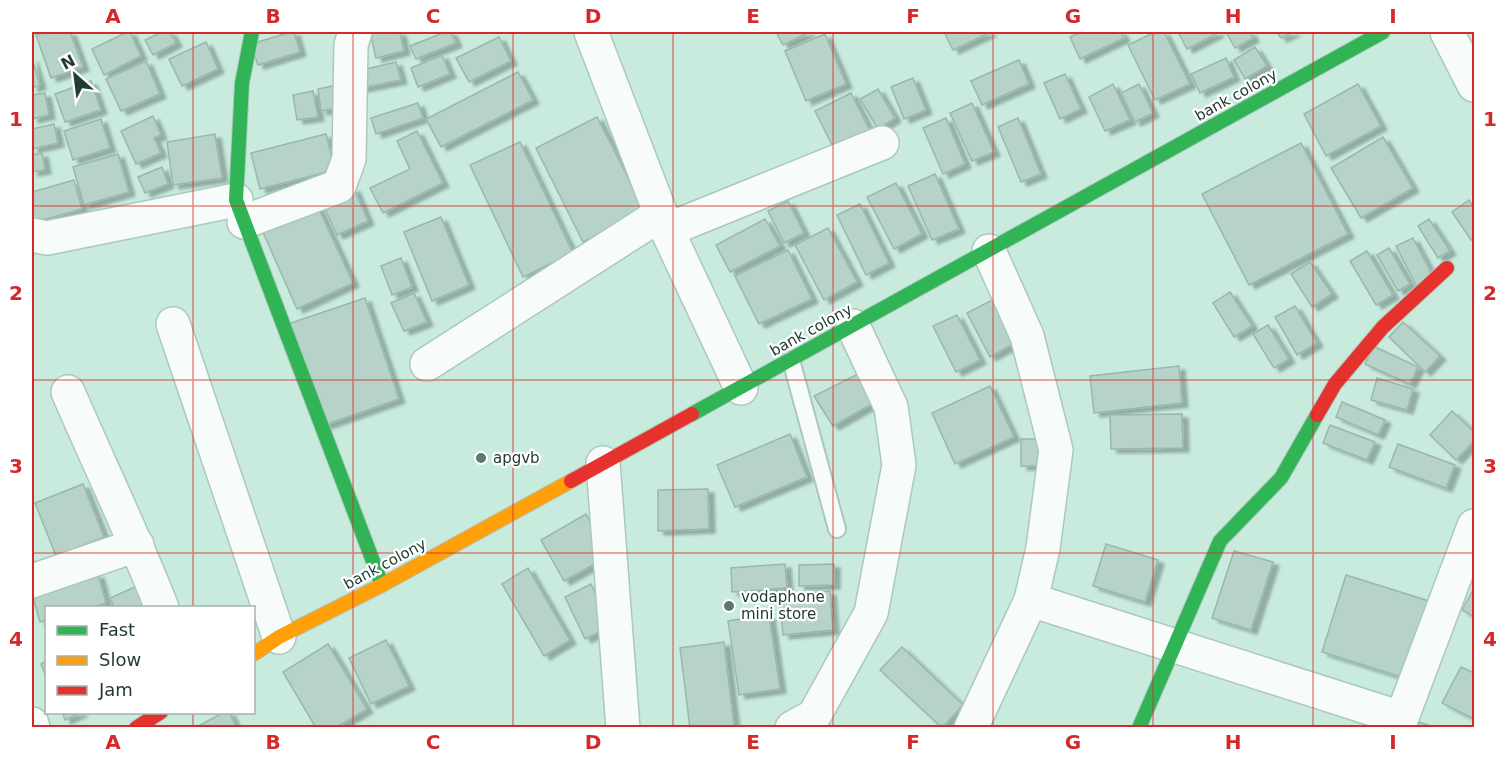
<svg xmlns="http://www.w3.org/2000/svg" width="1506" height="759" viewBox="0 0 1506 759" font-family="'DejaVu Sans',sans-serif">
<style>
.building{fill:#b7d3c9;stroke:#9ab7ac;stroke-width:1.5;filter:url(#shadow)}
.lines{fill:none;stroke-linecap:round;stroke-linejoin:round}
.lane-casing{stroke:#acc8bd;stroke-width:20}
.street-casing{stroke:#acc8bd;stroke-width:36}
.fast-casing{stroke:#acc8bd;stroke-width:16}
.slow-casing{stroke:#acc8bd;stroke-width:16}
.jam-casing{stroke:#acc8bd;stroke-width:16}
.lane{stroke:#f7fcfa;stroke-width:16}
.street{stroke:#f7fcfa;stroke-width:33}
.fast{stroke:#30b455;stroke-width:14}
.slow{stroke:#ff9f0a;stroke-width:14}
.jam{stroke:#e5322d;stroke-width:14}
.grid{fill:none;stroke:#d62828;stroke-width:1.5;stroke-opacity:0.55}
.poi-dot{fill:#5b796e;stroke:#fff;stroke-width:2}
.labels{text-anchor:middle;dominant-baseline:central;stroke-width:4.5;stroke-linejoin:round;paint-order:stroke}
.street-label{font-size:15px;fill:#213c32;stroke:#fff}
.poi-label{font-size:15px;fill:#213c32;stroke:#fff;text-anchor:start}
.neatline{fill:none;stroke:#d62828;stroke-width:2}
.grid-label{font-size:20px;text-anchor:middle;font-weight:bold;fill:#d62828}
</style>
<defs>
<filter id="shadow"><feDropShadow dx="6" dy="4" stdDeviation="1.5" flood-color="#0004"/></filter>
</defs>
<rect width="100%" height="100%" fill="#c8ebde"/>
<g class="building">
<path d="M47,32H70L83,67L51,78L36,35Z"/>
<path d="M127,32H130L141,56L104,75L92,49Z"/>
<path d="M162,32H170L176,43L153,55L145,40Z"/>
<path d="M291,32H294L300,52L258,65L251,44Z"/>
<path d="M370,32H400L404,51L376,58Z"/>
<path d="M445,32H451L456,43L416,59L410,46Z"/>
<path d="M776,32H810L783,45Z"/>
<path d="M944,32H991L953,50Z"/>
<path d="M1080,32H1121L1124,38L1080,59L1070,37Z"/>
<path d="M1155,32H1164L1190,84L1155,100L1128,45Z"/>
<path d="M1178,32H1217L1218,33L1187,49Z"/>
<path d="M1226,32H1250L1253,38L1235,48Z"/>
<path d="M1277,32H1294L1281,38Z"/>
<path d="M825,34L846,84L806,101L785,51Z"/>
<path d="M499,37L511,61L469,82L456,58Z"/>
<path d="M206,42L218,69L182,86L169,59Z"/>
<path d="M1255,47L1267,66L1245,79L1234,60Z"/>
<path d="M442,55L450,74L418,87L411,68Z"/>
<path d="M32,58L40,85L32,88Z"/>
<path d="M1226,58L1234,77L1200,93L1191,74Z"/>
<path d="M1019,60L1029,84L982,105L971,81Z"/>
<path d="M146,61L160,94L121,111L106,79Z"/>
<path d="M396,62L401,80L361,88L358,71Z"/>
<path d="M518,72L533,100L441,147L426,119Z"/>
<path d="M1065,74L1081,109L1060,119L1044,83Z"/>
<path d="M913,78L926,110L904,119L891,87Z"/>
<path d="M91,81L101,110L65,122L55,94Z"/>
<path d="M1113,84L1130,120L1105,131L1089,97Z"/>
<path d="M1139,84L1153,113L1135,122L1121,93Z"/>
<path d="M1358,84L1381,126L1326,156L1304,114Z"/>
<path d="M337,85L341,107L321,111L318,89Z"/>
<path d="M878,89L895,118L878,129L860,99Z"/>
<path d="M313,91L318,117L297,120L293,95Z"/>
<path d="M45,93L49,115L32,119V95Z"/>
<path d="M851,93L870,131L834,149L815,111Z"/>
<path d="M418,103L423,118L376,134L371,118Z"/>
<path d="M972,103L994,152L972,161L950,113Z"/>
<path d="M153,116L161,135L154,138L161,153L136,164L121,131Z"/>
<path d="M597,117L645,211L583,242L536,148Z"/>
<path d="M946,118L965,164L943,174L923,128Z"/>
<path d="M1018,118L1041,174L1021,182L998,127Z"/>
<path d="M101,119L110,148L73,160L64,131Z"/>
<path d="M54,124L58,143L32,149V129Z"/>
<path d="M417,131L443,183L383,213L370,188L410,169L397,141Z"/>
<path d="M215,134L222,178L173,185L167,142Z"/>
<path d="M326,134L335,170L260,189L251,153Z"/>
<path d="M1383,137L1413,188L1361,218L1331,168Z"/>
<path d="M520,142L573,253L523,277L470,165Z"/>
<path d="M1301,143L1348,234L1249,285L1202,194Z"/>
<path d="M42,153L45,170L32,172V155Z"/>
<path d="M118,154L129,192L84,205L73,167Z"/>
<path d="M162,167L168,184L145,193L138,177Z"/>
<path d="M935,174L959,229L932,240L908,186Z"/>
<path d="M74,180L82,209L32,223V192Z"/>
<path d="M896,183L922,234L894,249L867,197Z"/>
<path d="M354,188L368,221L337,235L322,202Z"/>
<path d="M1469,200L1474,208V238L1471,240L1452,212Z"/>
<path d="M788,201L804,233L784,243L768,211Z"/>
<path d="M860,204L889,263L866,275L837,215Z"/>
<path d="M317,205L353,283L297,309L262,230Z"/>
<path d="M441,217L469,285L432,301L404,232Z"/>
<path d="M765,219L780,246L730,272L716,245Z"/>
<path d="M1429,219L1450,251L1438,258L1418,226Z"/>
<path d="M828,228L857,282L824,300L795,245Z"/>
<path d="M1413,238L1434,278L1417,287L1396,246Z"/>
<path d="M1389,248L1410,284L1398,291L1377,255Z"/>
<path d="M788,250L812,299L759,324L735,276Z"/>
<path d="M1367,251L1393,295L1376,305L1350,261Z"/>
<path d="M401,258L412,287L392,295L381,266Z"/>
<path d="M1310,262L1332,294L1312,307L1291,274Z"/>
<path d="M1230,292L1252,326L1234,337L1213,303Z"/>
<path d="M414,293L427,322L404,331L391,303Z"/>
<path d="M365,298L399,399L322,426L288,324Z"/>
<path d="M994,299L1017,342L990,357L967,313Z"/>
<path d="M1295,306L1317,343L1297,355L1275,317Z"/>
<path d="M957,315L980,360L956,372L933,326Z"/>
<path d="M1403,322L1440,356L1425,372L1389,337Z"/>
<path d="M1268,325L1289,359L1274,368L1253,334Z"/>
<path d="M1373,346L1418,367L1410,384L1365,364Z"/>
<path d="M1179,366L1182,403L1094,413L1090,376Z"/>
<path d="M862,372L877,401L833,426L814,396Z"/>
<path d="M1377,378L1413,389L1407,410L1371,400Z"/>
<path d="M990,386L1014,437L955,464L932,413Z"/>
<path d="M1342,402L1385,420L1378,435L1336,417Z"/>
<path d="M1452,411L1474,432V441L1456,460L1430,435Z"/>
<path d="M1182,414L1183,448L1111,449L1110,415Z"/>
<path d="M1330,425L1375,442L1367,460L1323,443Z"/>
<path d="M790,434L807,477L735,507L717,465Z"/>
<path d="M1021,439H1046L1045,466H1021Z"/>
<path d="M1398,444L1455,465L1446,488L1389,467Z"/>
<path d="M83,484L104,537L56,556L35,503Z"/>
<path d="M708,489L709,529L658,531V490Z"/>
<path d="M586,514L609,556L564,581L541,540Z"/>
<path d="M1106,544L1158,560L1145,602L1093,586Z"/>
<path d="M1234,551L1273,562L1251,630L1212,618Z"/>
<path d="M785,564L787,588L732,592L731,568Z"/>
<path d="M834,564V585L799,586V565Z"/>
<path d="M528,568L570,640L544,656L502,584Z"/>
<path d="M98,574L106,603L89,608H46V620L40,622L32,593Z"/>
<path d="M1346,575L1429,601L1405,678L1322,652Z"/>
<path d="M146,582L157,608H115L110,598Z"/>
<path d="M591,584L611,626L585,639L565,597Z"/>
<path d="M1474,588V617L1462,610Z"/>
<path d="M830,591L833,630L783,635L779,596Z"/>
<path d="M769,615L780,689L739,695L728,621Z"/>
<path d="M386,640L409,686L371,704L349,658Z"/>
<path d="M724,642L734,726L690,728L680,648Z"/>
<path d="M328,644L367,709L335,728H316L283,672Z"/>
<path d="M902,647L963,705L942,728L880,670Z"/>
<path d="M46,661V677L41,664Z"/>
<path d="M1461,667L1474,673V719L1442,703Z"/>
<path d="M62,712H82L65,720Z"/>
<path d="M224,712H229L237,728H195Z"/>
<path d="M1419,722L1436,728H1417Z"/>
</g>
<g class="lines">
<defs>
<path id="lane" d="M791,360L837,529"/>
<g id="street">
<path d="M591,32L667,230L741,388"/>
<path d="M1447,32L1474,85"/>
<path d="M244,222L339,186L349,159L351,45L355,32"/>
<path d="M667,230L882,143"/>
<path d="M32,235L47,238L236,200"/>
<path d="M173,324L279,637"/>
<path d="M427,364L661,214"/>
<path d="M68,392C99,464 133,534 162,608"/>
<path d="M603,463L623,728"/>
<path d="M32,581L137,545"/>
<path d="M1031,600L1401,718"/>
<path d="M32,724L33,728"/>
<path d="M792,728L814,716L871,613L899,465L891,407L853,326"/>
<path d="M971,728L1031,600L1043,548L1056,450L1027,336L989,251"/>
<path d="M1398,728L1474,526"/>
</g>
<g id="fast">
<path d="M252,32L242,83L236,200L382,585"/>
<path d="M692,414L1383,32"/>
<path d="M1139,728L1220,541L1281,478L1317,415"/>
</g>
<path id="slow" d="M254,654L279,637L382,585L571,481"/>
<g id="jam">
<path d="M1317,415L1335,384L1383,327L1447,268"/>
<path d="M571,481L692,414"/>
<path d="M136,728L161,712"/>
</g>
</defs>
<use href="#lane" class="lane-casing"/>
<use href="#street" class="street-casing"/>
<use href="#fast" class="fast-casing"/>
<use href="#slow" class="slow-casing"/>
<use href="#jam" class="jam-casing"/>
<use href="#lane" class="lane"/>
<use href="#street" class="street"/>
<use href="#fast" class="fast"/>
<use href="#slow" class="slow"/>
<use href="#jam" class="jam"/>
</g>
<path class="grid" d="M193,32V608M353,32V728M513,32V728M673,32V728M833,32V728M993,32V728M1153,32V728M1313,32V728M32,206H1474M32,380H1474M32,553H1474M193,712V728"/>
<g class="poi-dot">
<circle cx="481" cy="458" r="6"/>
<circle cx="729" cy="606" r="6"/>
</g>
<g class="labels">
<g class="street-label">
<text transform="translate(1236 95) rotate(-29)">bank colony</text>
<text transform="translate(811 330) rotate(-29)">bank colony</text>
<text transform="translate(385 564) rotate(-28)">bank colony</text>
</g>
<g class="poi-label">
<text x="493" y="458">apgvb</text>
<text x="741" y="597">vodaphone<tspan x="741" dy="17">mini store</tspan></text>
</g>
</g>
<rect width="1506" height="759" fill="none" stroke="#ffffff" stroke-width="66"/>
<rect x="45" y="606" width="210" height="108" fill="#ffffff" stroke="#a6b1ad" stroke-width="1.5"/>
<rect x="57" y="626" width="30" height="9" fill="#30b455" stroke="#a6b1ad" stroke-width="1.5"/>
<text x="99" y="636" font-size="18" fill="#213c32">Fast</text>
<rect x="57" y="656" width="30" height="9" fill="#ff9f0a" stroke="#a6b1ad" stroke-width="1.5"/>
<text x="99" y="666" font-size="18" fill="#213c32">Slow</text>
<rect x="57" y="686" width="30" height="9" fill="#e5322d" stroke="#a6b1ad" stroke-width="1.5"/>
<text x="99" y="696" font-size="18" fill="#213c32">Jam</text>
<g transform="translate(75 75) rotate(332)" stroke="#ffffff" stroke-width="4.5" paint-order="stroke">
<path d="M0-4.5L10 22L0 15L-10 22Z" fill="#213c32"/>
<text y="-9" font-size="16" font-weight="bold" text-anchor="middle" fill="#213c32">N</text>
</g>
<rect x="33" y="33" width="1440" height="693" class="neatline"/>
<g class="grid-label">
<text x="113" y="23">A</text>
<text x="273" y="23">B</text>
<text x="433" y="23">C</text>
<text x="593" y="23">D</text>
<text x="753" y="23">E</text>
<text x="913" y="23">F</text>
<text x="1073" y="23">G</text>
<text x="1233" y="23">H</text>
<text x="1393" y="23">I</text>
<text x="16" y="126">1</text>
<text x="1490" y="126">1</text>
<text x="16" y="300">2</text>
<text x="1490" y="300">2</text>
<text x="16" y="473">3</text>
<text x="1490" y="473">3</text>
<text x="16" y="646">4</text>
<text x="1490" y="646">4</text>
<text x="113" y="749">A</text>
<text x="273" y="749">B</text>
<text x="433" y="749">C</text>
<text x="593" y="749">D</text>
<text x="753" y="749">E</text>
<text x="913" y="749">F</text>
<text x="1073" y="749">G</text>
<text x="1233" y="749">H</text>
<text x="1393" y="749">I</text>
</g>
</svg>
